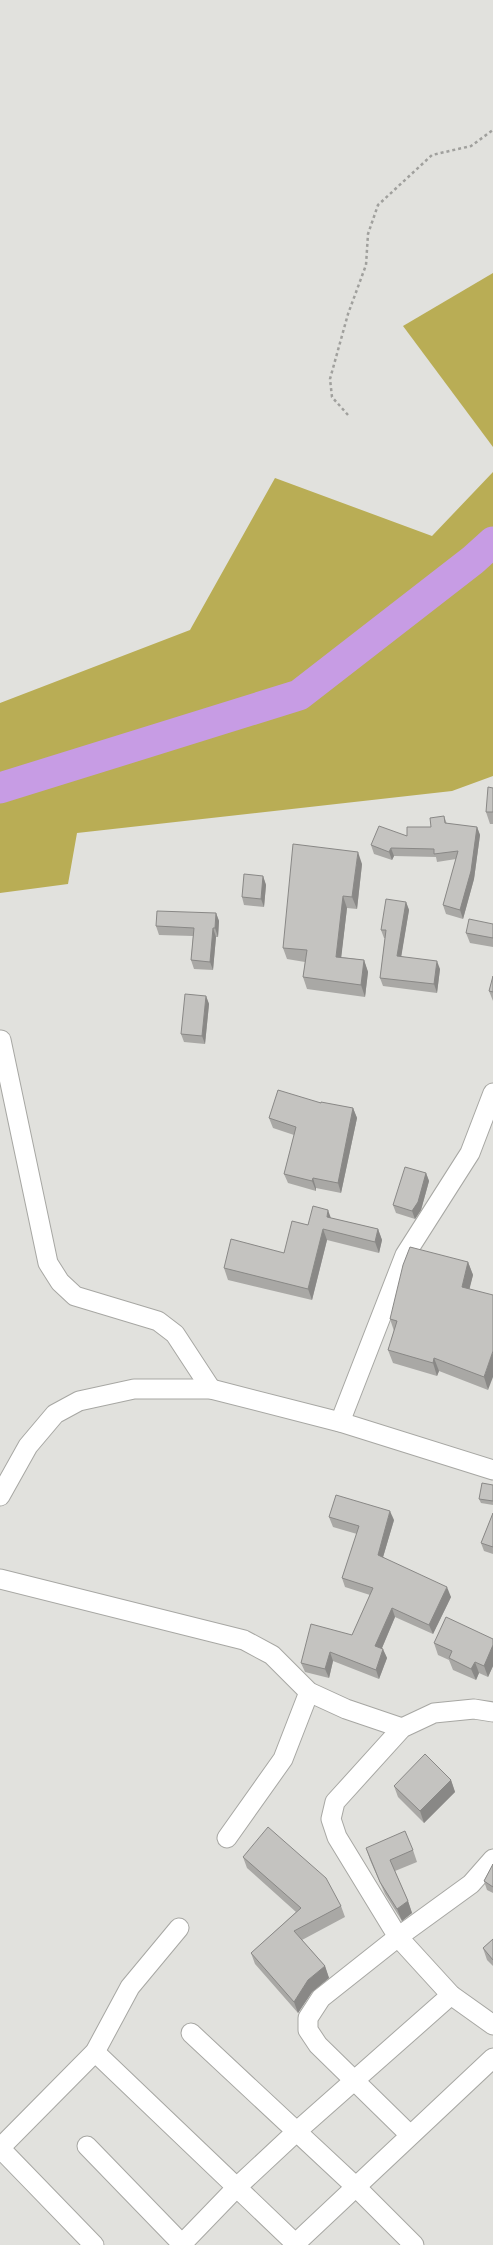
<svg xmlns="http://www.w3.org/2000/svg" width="493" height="2245" viewBox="0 0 493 2245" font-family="'Open Sans',sans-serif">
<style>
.forest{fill:#b9ad55}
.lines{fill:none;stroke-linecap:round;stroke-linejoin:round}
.river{stroke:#c79ce4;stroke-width:31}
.street-casing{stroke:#a7a7a3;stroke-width:21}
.path{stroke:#a0a09d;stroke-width:2.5;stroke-dasharray:3 3;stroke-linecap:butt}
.street{stroke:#fff;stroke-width:19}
.wall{fill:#a9a8a5}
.shaded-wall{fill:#898886}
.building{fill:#c4c3c0;stroke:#898886}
</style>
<rect width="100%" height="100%" fill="#e1e1dd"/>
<g class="forest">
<path d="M493,273V447L403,326Z"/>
<path d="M493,472V776L452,791L77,833L68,884L0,893V703L190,630L275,478L432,536Z"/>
</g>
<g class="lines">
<path class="river" d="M0,788L299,695L473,560L493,542"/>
<defs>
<g id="street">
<path d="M1,1040L48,1263L60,1282L75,1296L158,1321L175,1334L211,1389"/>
<path d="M340,1422L405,1255L470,1153L493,1093"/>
<path d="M0,1496L28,1446L55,1414L79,1401L134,1389H211L340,1422L493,1470"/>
<path d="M0,1579L244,1640L272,1655L309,1692L346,1709L402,1728"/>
<path d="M493,1712L474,1709L434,1713L402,1728L335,1802L331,1819L337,1837L398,1937L451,1995L493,2025"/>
<path d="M227,1838L283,1759L309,1692"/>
<path d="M191,2033L355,2186L414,2245"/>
<path d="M95,2052L297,2245"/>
<path d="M410,2135L318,2045L308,2030V2018L321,1998L398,1937L471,1884L493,1859"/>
<path d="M87,2146L183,2245"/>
<path d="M0,2148L95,2052L130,1987L179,1928"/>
<path d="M0,2148L94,2245"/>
<path d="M181,2245L237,2187L296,2132L451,1995"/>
<path d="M294,2245L493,2058"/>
</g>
</defs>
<use href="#street" class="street-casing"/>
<path class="path" d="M348,415L332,397L330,379L348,314L366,265L368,234L378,205L432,155L471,146L493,130"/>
<use href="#street" class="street"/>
</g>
<g class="wall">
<path d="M493,788V824H490L486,812Z"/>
<path d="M444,816L447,824L477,827L480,835L474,879L463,919L446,914L443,905L456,859L437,862L436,857L394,856L392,860L374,854L371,845L407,836L431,827Z"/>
<path d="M362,864L357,909L347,908L341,957L364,960L368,972L365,997L307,989L303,977L305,962L287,959L283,948Z"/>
<path d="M263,876L266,885L264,907L244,905L242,897Z"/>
<path d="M406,902L409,910L401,956L440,969L437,993L383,986L380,978L385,938H384L381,930Z"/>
<path d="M216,913L219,921L218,937H216L213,970L194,969L191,960L193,936L159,935L156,926Z"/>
<path d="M493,924V947L470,943L466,933Z"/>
<path d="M493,976V1001L489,991Z"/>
<path d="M206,996L209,1004L205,1044L184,1042L181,1034Z"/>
<path d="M321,1103L353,1108L357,1118L341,1193L316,1188V1191L288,1183L284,1174L294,1135L273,1128L269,1118Z"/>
<path d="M426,1173L429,1181L421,1210L415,1219L396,1213L393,1205Z"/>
<path d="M331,1218L378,1229L382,1240L379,1253L327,1240L312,1300L228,1280L224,1268L284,1253L308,1225Z"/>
<path d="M468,1262L473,1275L469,1289L488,1390L439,1371L437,1376L393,1363L388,1350L394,1331L390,1319Z"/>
<path d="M493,1485V1505L481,1503L479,1499Z"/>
<path d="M493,1513V1554L484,1551L481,1543Z"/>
<path d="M329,1517L394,1520L383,1557L451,1597L433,1634L395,1617L382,1648L387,1658L379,1679L333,1661L329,1678L305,1672L301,1663L352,1635L370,1595L345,1587L342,1578L357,1534L333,1527Z"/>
<path d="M493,1639V1666L488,1677L479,1673L476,1680L453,1670L449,1660L438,1655L434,1643Z"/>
<path d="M451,1780L455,1792L424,1823L398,1797L394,1786Z"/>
<path d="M366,1848L413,1850L417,1862L395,1871L408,1901L412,1913L402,1921L385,1894L370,1860Z"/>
<path d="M243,1857L341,1906L345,1917L302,1940L325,1966L329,1978L312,1992L298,2013L255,1964L251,1953L296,1912L247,1868Z"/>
<path d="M493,1864V1893L487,1890L484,1881Z"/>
<path d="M493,1939V1966L487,1960L483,1948Z"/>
</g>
<g class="shaded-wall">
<path d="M477,827L480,835L474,879L463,919L460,910Z"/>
<path d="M391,848L394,856L392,860L389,852Z"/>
<path d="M358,852L362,864L357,909L352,897Z"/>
<path d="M263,876L266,885L264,907L261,899Z"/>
<path d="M343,896L347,908L340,968L336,957Z"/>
<path d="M406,902L409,910L400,964L397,956Z"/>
<path d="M216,913L219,921L218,937L215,928Z"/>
<path d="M213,928L216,937L213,970L210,962Z"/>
<path d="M364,960L368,972L365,997L361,985Z"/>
<path d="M437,961L440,969L437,993L434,984Z"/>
<path d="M206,996L209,1004L205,1044L202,1036Z"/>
<path d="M353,1108L357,1118L341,1193L338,1183Z"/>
<path d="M426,1173L429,1181L421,1210L415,1219L412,1211Z"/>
<path d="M313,1178L316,1188V1191L312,1181Z"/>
<path d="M328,1210L332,1221L327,1217Z"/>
<path d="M323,1229L327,1240L312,1300L308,1289Z"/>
<path d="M378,1229L382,1240L379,1253L375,1242Z"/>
<path d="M468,1262L473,1275L467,1299L462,1287Z"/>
<path d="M493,1351V1377L488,1390L484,1377Z"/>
<path d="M434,1358L439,1371L437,1376L433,1363Z"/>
<path d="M390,1511L394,1520L381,1564L378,1555Z"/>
<path d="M447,1587L451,1597L433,1634L429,1625Z"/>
<path d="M392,1608L395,1617L379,1655L375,1646Z"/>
<path d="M493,1645V1666L488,1677L484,1666Z"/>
<path d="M383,1649L387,1658L379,1679L376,1670Z"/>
<path d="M330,1652L333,1661L329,1678L325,1669Z"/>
<path d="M475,1662L479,1673L476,1680L471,1669Z"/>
<path d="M451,1780L455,1792L424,1823L420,1811Z"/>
<path d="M408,1901L412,1913L402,1921L397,1909Z"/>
<path d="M325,1966L329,1978L312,1992L298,2013L294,2002L308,1980Z"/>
</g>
<g class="building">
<path d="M488,787L493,788V812H486Z"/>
<path d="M444,816L445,823L477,827L471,871L460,910L443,905L458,851L434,854V849L391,848L389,852L371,845L379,826L407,836V827H431L430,818Z"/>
<path d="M293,844L358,852L352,897L343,896L336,957L364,960L361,985L303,977L307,950L283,948Z"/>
<path d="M244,874L263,876L261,899L242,897Z"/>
<path d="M386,899L406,902L397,956L437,961L434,984L380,978L386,930H381Z"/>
<path d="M157,911L216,913L215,928H213L210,962L191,960L194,928L156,926Z"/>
<path d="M469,919L493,924V938L466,933Z"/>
<path d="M493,976V992L489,991Z"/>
<path d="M185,994L206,996L202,1036L181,1034Z"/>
<path d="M278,1090L321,1103V1102L353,1108L338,1183L313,1178L312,1181L284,1174L296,1127L269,1118Z"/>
<path d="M405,1167L426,1173L418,1202L412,1211L393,1205Z"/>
<path d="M313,1206L328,1210L327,1217L378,1229L375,1242L323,1229L308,1289L224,1268L231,1239L284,1253L292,1221L308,1225Z"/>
<path d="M410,1247L468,1262L462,1287L493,1295V1351L484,1377L434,1358L433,1363L388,1350L397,1321L390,1319L403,1265Z"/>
<path d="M482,1483L493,1485V1501L479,1499Z"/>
<path d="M336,1495L390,1511L378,1555L447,1587L429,1625L392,1608L375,1646L383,1649L376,1670L330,1652L325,1669L301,1663L311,1624L352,1635L373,1588L342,1578L359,1526L329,1517Z"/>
<path d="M493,1513V1547L481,1543Z"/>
<path d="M446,1617L493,1639V1645L484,1666L475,1662L471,1669L449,1658L452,1651L434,1643Z"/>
<path d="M425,1754L451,1780L420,1811L394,1786Z"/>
<path d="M268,1827L326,1878L341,1906L294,1931L325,1966L308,1980L294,2002L251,1953L301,1908L243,1857Z"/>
<path d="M405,1831L413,1850L390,1860L408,1901L397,1909L380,1882L366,1848Z"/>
<path d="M493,1864V1887L484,1881Z"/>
<path d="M493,1939V1960L483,1948Z"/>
</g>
</svg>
